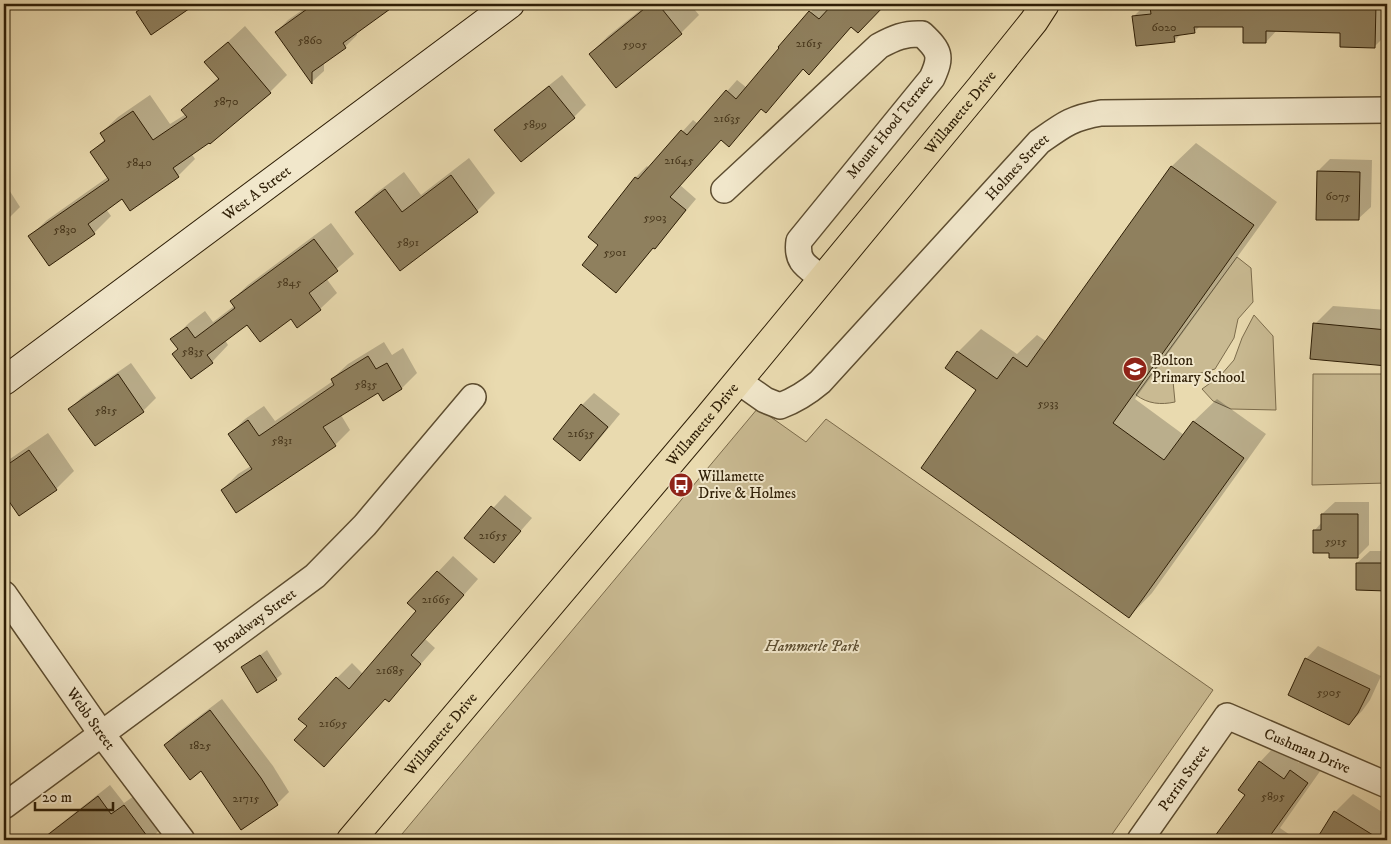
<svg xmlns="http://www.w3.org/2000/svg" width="1391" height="844" viewBox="0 0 1391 844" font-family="'IM FELL DW Pica',serif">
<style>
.green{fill:#c9ba92;stroke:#7c6c4c}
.shadow{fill:#0003}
.building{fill:#8f805e;stroke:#2e1e06}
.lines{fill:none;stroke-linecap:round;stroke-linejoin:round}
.street-casing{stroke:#5d4d30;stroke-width:28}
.secondary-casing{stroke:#2e1e06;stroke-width:30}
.primary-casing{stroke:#2e1e06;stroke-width:30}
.street{stroke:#f1e7cb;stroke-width:25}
.secondary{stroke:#f1e7cb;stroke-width:28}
.primary{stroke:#e9daaf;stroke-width:28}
.labels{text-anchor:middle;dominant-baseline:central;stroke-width:4;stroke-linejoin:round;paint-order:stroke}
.number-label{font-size:12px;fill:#46361c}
.street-label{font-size:15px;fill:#2e1e06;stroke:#f1e7cb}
.poi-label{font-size:15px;fill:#2e1e06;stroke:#f1e7cb;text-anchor:start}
.park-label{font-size:15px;font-style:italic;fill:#5c4d30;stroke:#f1e7cb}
</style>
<rect width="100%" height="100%" fill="#e9daaf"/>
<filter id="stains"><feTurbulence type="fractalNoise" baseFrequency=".004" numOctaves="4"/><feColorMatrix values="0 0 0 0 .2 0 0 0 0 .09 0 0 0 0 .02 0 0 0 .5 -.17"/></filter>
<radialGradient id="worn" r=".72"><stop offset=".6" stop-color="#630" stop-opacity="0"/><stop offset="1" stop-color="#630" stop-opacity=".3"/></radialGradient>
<g class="green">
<path d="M1237,257L1251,268L1253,302L1238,319L1234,338L1215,369L1173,381L1175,402C1161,405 1148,404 1136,395Z"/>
<path d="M1254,315L1273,336L1276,410L1231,409L1213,401L1202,389L1220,376L1234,360L1242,338Z"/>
<path d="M1313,374H1387V483L1312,485Z"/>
<path d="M758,408L806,442L826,419L1213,690L1108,840H397Z"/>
</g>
<g class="shadow">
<path d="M146,4H194L151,33L137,12Z"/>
<path d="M311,4H394L356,32L357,35L345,47L324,62V71L312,82L276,32L288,20Z"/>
<path d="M648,4H690L699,15L681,33L616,86L590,54L608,36Z"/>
<path d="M818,4H825L830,9L835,4H885L858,31L852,26L804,68L762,108L740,134L722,139L680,185L696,199L665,236L654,247L616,291L600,245L590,237L636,177L647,166L649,168L693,120L698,124L737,80L747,88L780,47H779Z"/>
<path d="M1146,4H1387V34L1375,46L1341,32L1277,30L1266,42L1244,26H1200L1194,32L1182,33L1174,41L1134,16Z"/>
<path d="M245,26L287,75L270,92L191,153L195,159L178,176L123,198L106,209L111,216L94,233L49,264L30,236L47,220L108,177L92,152L105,139L101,133L118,117L150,95L170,124L186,114L183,110L219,77L206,62Z"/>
<path d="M562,75L586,105L574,117L496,130L508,118Z"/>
<path d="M1196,143L1277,202L1135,399L1184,435L1193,422L1217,399L1266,434L1152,593L1129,617L978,390L958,352L981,329L1017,354L1037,335L1047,342L1172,166Z"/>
<path d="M469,158L495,193L477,211L400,269L357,212L375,194L404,172L421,195Z"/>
<path d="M1330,159L1372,160L1371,207L1358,219L1318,171Z"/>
<path d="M4,182L20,207L4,223Z"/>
<path d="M331,223L354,254L326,278L337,293L320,309L292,317L248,323L225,340L228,345L212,362L179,348L172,340L189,323L205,311L213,322L234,306L231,301L248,285Z"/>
<path d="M1333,306L1387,310V365L1312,358L1315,324Z"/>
<path d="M384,342L392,355L403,348L417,373L402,388L383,399L379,392L341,415L350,430L335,445L222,490L238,474L251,466L229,435L245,419L264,406L275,421L333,381L332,379L348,364Z"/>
<path d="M131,363L156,398L143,411L95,444L70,409L82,397Z"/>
<path d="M594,393L620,414L592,448L580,460L582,405Z"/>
<path d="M48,433L74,471L56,489L10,501L4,505V463Z"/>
<path d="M505,495L532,518L494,561L466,538Z"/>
<path d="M1335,502H1369V545L1357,557L1315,530L1322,522V514Z"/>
<path d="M1370,551H1387V589H1357V563Z"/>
<path d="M453,556L478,579L425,639L435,648L389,700L386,698L309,726L337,678L352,663L363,674L417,611L409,603Z"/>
<path d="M1318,646L1381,676L1370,700L1362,711L1349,724L1306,659Z"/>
<path d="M267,650L282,674L276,679L243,668Z"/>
<path d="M222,699L273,766L289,792L277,804L201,769L165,745L177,733Z"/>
<path d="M1275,746L1299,763L1307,755L1323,767L1280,828L1293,837L1291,840H1213L1247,795L1260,762Z"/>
<path d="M110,785L124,803L137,794L162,828L149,840H40Z"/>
<path d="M1353,794L1387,815V840H1318L1335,812Z"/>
</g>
<g class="building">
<path d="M148,4H196L151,35L136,12Z"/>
<path d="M314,4H397L343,43L346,48L312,72V84L275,32Z"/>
<path d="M650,4H658L682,34L616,88L589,54Z"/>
<path d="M828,4H886L858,33L851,27L809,75L803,69L766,113L761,109L729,147L721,140L670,197L686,210L655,249L653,248L616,293L582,265L598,245L588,237L635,177L638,179L681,130L687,135L726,90L736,99L779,48L778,47L809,11L819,19L831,6Z"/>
<path d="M1182,4H1376L1375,48L1340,47V33L1266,31V43H1243V27H1194L1195,33L1174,36L1175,42L1136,46L1132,16L1151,14L1150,7Z"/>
<path d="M228,42L271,93L210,144L209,143L173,168L179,177L130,211L122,199L88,224L95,234L49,266L28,236L109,180L90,152L105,141L100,133L133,111L153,140L187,117L181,110L219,79L204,62Z"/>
<path d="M549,86L575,118L521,162L494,130Z"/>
<path d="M1171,166L1254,225L1113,423L1164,460L1193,421L1244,458L1129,618L921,468L976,390L945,368L957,351L997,379L1013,357L1027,367Z"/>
<path d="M1317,171L1360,172L1359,220H1316Z"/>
<path d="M451,175L478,212L400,271L355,212L385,189L402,212Z"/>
<path d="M314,239L338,271L309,293L321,310L297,328L291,319L260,342L247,325L207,355L213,363L191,379L172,354L178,349L170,339L187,327L195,338L235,308L230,301Z"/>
<path d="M1313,323L1387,330V366L1310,359Z"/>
<path d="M368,356L376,369L387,363L402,389L383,401L378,393L323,427L336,446L236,513L221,490L252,469L228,434L248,420L259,436L334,385L331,379Z"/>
<path d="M118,374L144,412L95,446L68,409Z"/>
<path d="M581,404L608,427L580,461L553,439Z"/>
<path d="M29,450L57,490L19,516L4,494V467Z"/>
<path d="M491,506L521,531L494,563L464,538Z"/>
<path d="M1321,514H1358V558H1329V553H1313V530H1321Z"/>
<path d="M1356,563H1387V591L1356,590Z"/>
<path d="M437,571L464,595L411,655L421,664L389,702L385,699L324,767L294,740L307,726L298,719L336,677L349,689L416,611L407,603Z"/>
<path d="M260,655L277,680L257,693L241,667Z"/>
<path d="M1305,658L1370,689L1358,713L1349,725L1288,695Z"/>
<path d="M210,710L261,778L278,805L241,830L201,771L190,780L164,745Z"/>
<path d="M1259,761L1284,779L1290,770L1308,783L1267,840H1212L1245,795L1238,790Z"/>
<path d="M98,796L111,814L124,805L150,840H41Z"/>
<path d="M1334,811L1381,840H1316Z"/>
</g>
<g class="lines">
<defs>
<g id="street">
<path d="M724,190L879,46C894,38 905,33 922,34C940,51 942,56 932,78L799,241C796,262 806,266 822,278"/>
<path id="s1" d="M738,381L765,400L780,406C796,400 807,393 820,382L1039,142C1063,125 1071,118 1101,113L1387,110"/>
<path id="s2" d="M4,594L101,733L182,840"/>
<path id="s3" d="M4,806L315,576L365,525L473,397"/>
<path id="s4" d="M1140,840L1227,716L1387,785"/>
</g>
<g id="secondary">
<path id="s5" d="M4,381L510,4"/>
</g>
<g id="primary">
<path id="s6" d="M351,840L706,420L981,87L1034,21L1045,4"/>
</g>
</defs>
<use href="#street" class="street-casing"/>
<use href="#secondary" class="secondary-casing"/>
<use href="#primary" class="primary-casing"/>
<use href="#street" class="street"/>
<use href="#secondary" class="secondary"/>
<use href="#primary" class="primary"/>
</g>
<defs>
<symbol id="school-disc" viewBox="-11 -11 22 22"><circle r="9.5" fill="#8f2418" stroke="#f1e7cb"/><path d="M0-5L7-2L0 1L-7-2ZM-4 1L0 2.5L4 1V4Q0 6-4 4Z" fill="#fff"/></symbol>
<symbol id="bus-disc" viewBox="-11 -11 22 22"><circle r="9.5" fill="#8f2418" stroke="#f1e7cb"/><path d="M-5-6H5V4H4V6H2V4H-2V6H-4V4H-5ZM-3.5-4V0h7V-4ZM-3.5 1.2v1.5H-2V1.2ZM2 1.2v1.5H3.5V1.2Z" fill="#fff"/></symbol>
</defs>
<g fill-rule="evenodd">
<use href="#school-disc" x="1121" y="355" width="28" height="28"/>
<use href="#bus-disc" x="667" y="471" width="28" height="28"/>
</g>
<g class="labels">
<g class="number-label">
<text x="1164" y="27">6020</text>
<text x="310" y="40">5860</text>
<text x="809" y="43">21615</text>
<text x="635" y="44">5905</text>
<text x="226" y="101">5870</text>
<text x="727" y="118">21635</text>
<text x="535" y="124">5899</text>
<text x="679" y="160">21645</text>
<text x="139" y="162">5840</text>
<text x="1338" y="196">6075</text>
<text x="655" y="217">5903</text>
<text x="65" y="229">5830</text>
<text x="408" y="242">5891</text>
<text x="615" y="252">5901</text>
<text x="289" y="282">5845</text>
<text x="193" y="351">5835</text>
<text x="366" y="384">5835</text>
<text x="1048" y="403">5933</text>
<text x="106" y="410">5815</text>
<text x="581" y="433">21635</text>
<text x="282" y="440">5831</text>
<text x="493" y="535">21655</text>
<text x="1336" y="541">5915</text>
<text x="436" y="599">21665</text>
<text x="390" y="670">21685</text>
<text x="1329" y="692">5905</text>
<text x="333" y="723">21695</text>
<text x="200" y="745">1825</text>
<text x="1273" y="796">5895</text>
<text x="246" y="798">21715</text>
</g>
<g class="street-label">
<text stroke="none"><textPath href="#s6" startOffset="949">Willamette Drive</textPath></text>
<text transform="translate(890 127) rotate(-51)">Mount Hood Terrace</text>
<text stroke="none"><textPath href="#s1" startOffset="388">Holmes Street</textPath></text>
<text stroke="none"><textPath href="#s5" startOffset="315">West A Street</textPath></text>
<text stroke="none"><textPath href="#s6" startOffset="544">Willamette Drive</textPath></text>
<text stroke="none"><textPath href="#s3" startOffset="312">Broadway Street</textPath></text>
<text stroke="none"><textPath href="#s2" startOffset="152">Webb Street</textPath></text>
<text stroke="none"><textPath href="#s6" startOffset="139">Willamette Drive</textPath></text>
<text stroke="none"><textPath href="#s4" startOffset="239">Cushman Drive</textPath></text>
<text stroke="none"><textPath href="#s4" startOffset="76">Perrin Street</textPath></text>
</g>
<g class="poi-label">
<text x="1152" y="360">Bolton<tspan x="1152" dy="17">Primary School</tspan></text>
<text x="698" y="476">Willamette<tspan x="698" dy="17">Drive &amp; Holmes</tspan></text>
</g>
<g class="park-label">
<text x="812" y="646">Hammerle Park</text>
</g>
</g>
<rect width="1391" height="844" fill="none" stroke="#e9daaf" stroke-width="20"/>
<rect x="5" y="5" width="1381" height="834" fill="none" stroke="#2e1e06" stroke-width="2.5"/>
<rect x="10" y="10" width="1371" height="824" fill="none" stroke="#2e1e06"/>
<path d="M35 802v8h78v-8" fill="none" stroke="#2e1e06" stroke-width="2.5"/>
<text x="42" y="802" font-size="15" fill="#2e1e06" stroke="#f1e7cb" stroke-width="4" paint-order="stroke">20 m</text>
<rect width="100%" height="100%" filter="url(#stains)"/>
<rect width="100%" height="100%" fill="url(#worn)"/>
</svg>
